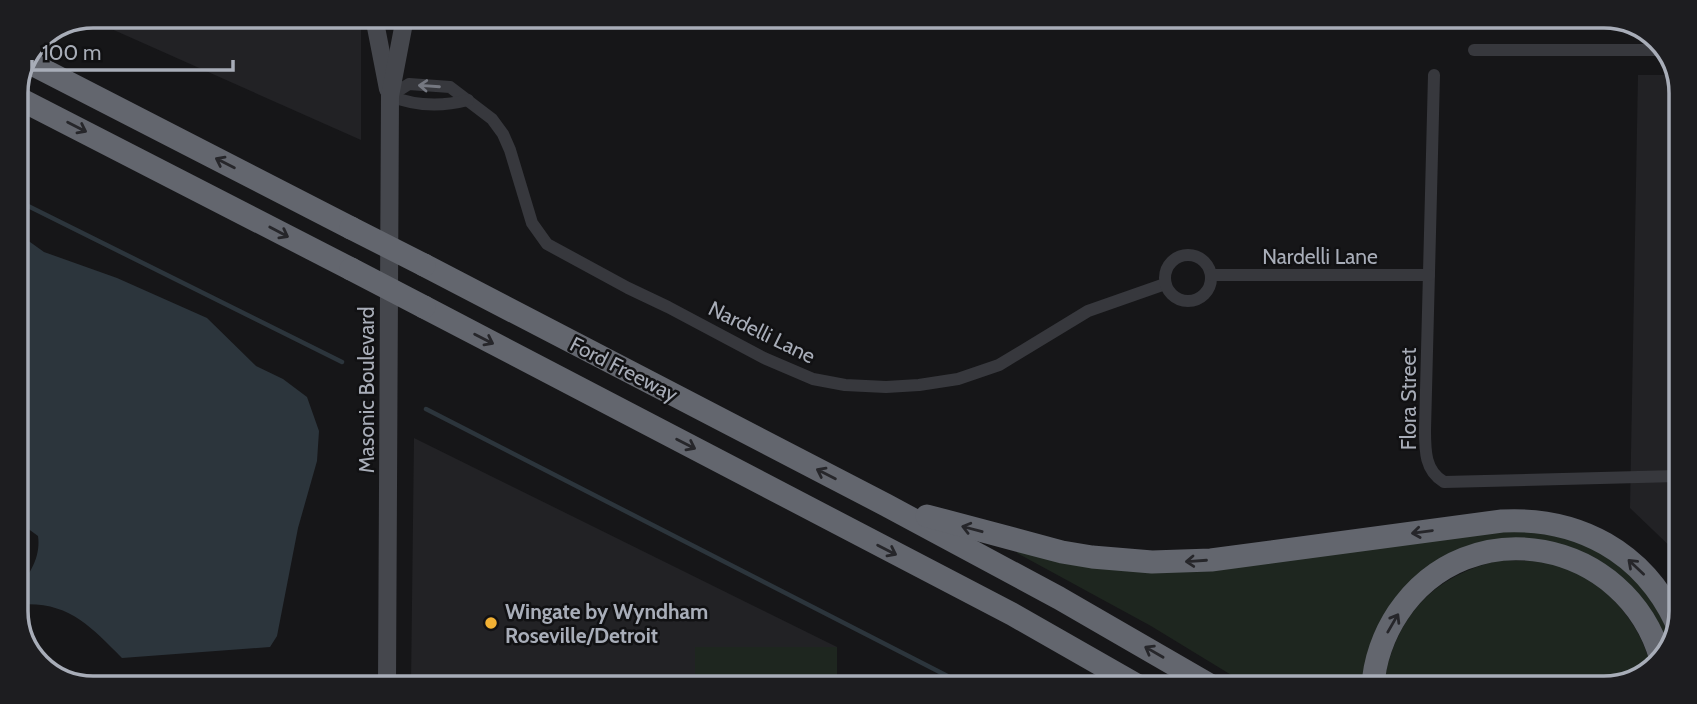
<svg xmlns="http://www.w3.org/2000/svg" width="1697" height="704" viewBox="0 0 1697 704" font-family="Cabin,sans-serif">
<style>
.built{fill:#222225}
.green{fill:#1e261f}
.water{fill:#2c353c}
.lines{fill:none;stroke-linecap:round;stroke-linejoin:round}
.stream{stroke:#2c353c;stroke-width:4.5}
.minor{stroke:#37383d;stroke-width:12}
.secondary{stroke:#45474d;stroke-width:18}
.motorway{stroke:#63666e;stroke-width:23}
.motorway-bridge{stroke:#63666e;stroke-width:23}
.oneway{stroke:#757881}
.oneway2{stroke:#26262a}
.poi-dot{fill:#f2b134;stroke:#111113;stroke-width:2.5}
.labels{text-anchor:middle;dominant-baseline:central;stroke-width:5;stroke-linejoin:round;paint-order:stroke}
.street-label{font-size:21px;fill:#a8adb8;stroke:#111113}
.poi-label{font-size:21px;font-weight:bold;fill:#a8adb8;stroke:#111113;text-anchor:start}
.rim{fill:none;stroke:#a8adb8;stroke-width:3.5}
</style>
<rect width="100%" height="100%" fill="#161618"/>
<g class="built">
<path d="M93,16L361,17V140L89,19Z"/>
<path d="M1638,75H1676L1681,87L1676,552L1630,508Z"/>
<path d="M414,438L837,647H695V685L411,684Z"/>
</g>
<g class="green">
<path d="M1503,528L1570,536L1629,569L1672,629L1676,640L1668,650L1563,547L1425,574L1366,687H1251L1151,626L1017,553L1019,549L1085,564Z"/>
<path d="M1501,560C1515,561 1531,560 1545,562C1599,573 1640,618 1652,670L1647,675L1605,688L1383,687C1394,618 1432,575 1501,560Z"/>
<rect x="695" y="647" width="142" height="38"/>
</g>
<path class="water" d="M16,232L44,252L117,278L207,318L256,366L283,379L307,397L319,431L317,461L298,528L277,636L270,647L122,658C89,625 67,600 16,605V588C30,576 41,556 38,536L23,525L16,524V439L18,436L16,431Z"/>
<g class="lines">
<g class="stream">
<path d="M16,200L342,362"/>
<path d="M426,409L967,686"/>
</g>
<g class="minor">
<path d="M1474,50H1667"/>
<path d="M1434,75L1425,430C1425,451 1425,471 1444,482L1677,476"/>
<path d="M390,96L409,84L450,87L492,119L503,134L510,150L532,223L547,244L628,288L668,307L764,358L813,379L845,385L886,387L919,385L958,379L999,365L1088,311L1165,284"/>
<path d="M390,96C415,106 441,107 468,100"/>
<circle cx="1188" cy="278" r="23"/>
<path d="M1211,275H1429"/>
</g>
<g class="secondary">
<path d="M374,17L388,89"/>
<path d="M387,684L390,96L403,28V17"/>
</g>
<g class="motorway">
<path d="M28,62L351,228"/>
<path d="M16,97L351,269"/>
<path d="M424,265L886,505L1059,598L1213,687"/>
<path d="M424,307L1012,614L1140,687"/>
<path d="M927,516L1062,552L1092,557L1152,562L1211,560L1502,521C1579,517 1643,552 1676,622"/>
<path d="M1373,687C1374,661 1384,634 1398,613C1469,507 1627,539 1661,659"/>
</g>
<g class="motorway-bridge">
<path d="M351,228L424,265"/>
<path d="M351,269L424,307"/>
</g>
</g>
<defs><path id="oneway-shaft" d="M-6 0H5M1.5-3L5.5 0L1.5 3" fill="none" stroke-width="1.6" stroke-linecap="round" stroke-linejoin="round" transform="scale(1.75)"/></defs>
<use class="oneway" href="#oneway-shaft" transform="translate(429 86) rotate(-176)"/>
<g class="oneway2">
<use href="#oneway-shaft" transform="translate(77 127) rotate(27)"/>
<use href="#oneway-shaft" transform="translate(225 163) rotate(-153)"/>
<use href="#oneway-shaft" transform="translate(279 232) rotate(28)"/>
<use href="#oneway-shaft" transform="translate(484 339) rotate(27)"/>
<use href="#oneway-shaft" transform="translate(686 444) rotate(27)"/>
<use href="#oneway-shaft" transform="translate(826 474) rotate(-153)"/>
<use href="#oneway-shaft" transform="translate(972 529) rotate(-165)"/>
<use href="#oneway-shaft" transform="translate(1422 532) rotate(172)"/>
<use href="#oneway-shaft" transform="translate(887 550) rotate(27)"/>
<use href="#oneway-shaft" transform="translate(1196 561) rotate(176)"/>
<use href="#oneway-shaft" transform="translate(1636 567) rotate(-137)"/>
<use href="#oneway-shaft" transform="translate(1393 623) rotate(-60)"/>
<use href="#oneway-shaft" transform="translate(1154 652) rotate(-150)"/>
</g>
<circle class="poi-dot" cx="491" cy="623" r="7"/>
<g class="labels">
<g class="street-label">
<text x="1320" y="256">Nardelli Lane</text>
<text transform="translate(762 332) rotate(26)">Nardelli Lane</text>
<text transform="translate(624 369) rotate(27)">Ford Freeway</text>
<text transform="translate(366 390) rotate(-90)">Masonic Boulevard</text>
<text transform="translate(1408 399) rotate(-90)">Flora Street</text>
</g>
<g class="poi-label">
<text x="505" y="611">Wingate by Wyndham<tspan x="505" dy="24">Roseville/Detroit</tspan></text>
</g>
</g>
<path d="M0 0H1697V704H0ZM93 28H1604A65 65 0 0 1 1669 93V611A65 65 0 0 1 1604 676H93A65 65 0 0 1 28 611V93A65 65 0 0 1 93 28Z" fill="#1d1d20" fill-rule="evenodd"/>
<path class="rim" d="M93 28H1604A65 65 0 0 1 1669 93V611A65 65 0 0 1 1604 676H93A65 65 0 0 1 28 611V93A65 65 0 0 1 93 28Z"/>
<path d="M32 60v10h201v-10" fill="none" stroke="#a8adb8" stroke-width="3.5"/>
<text x="42" y="60" font-size="21" fill="#a8adb8" stroke="#111113" stroke-width="5" paint-order="stroke">100 m</text>
</svg>
